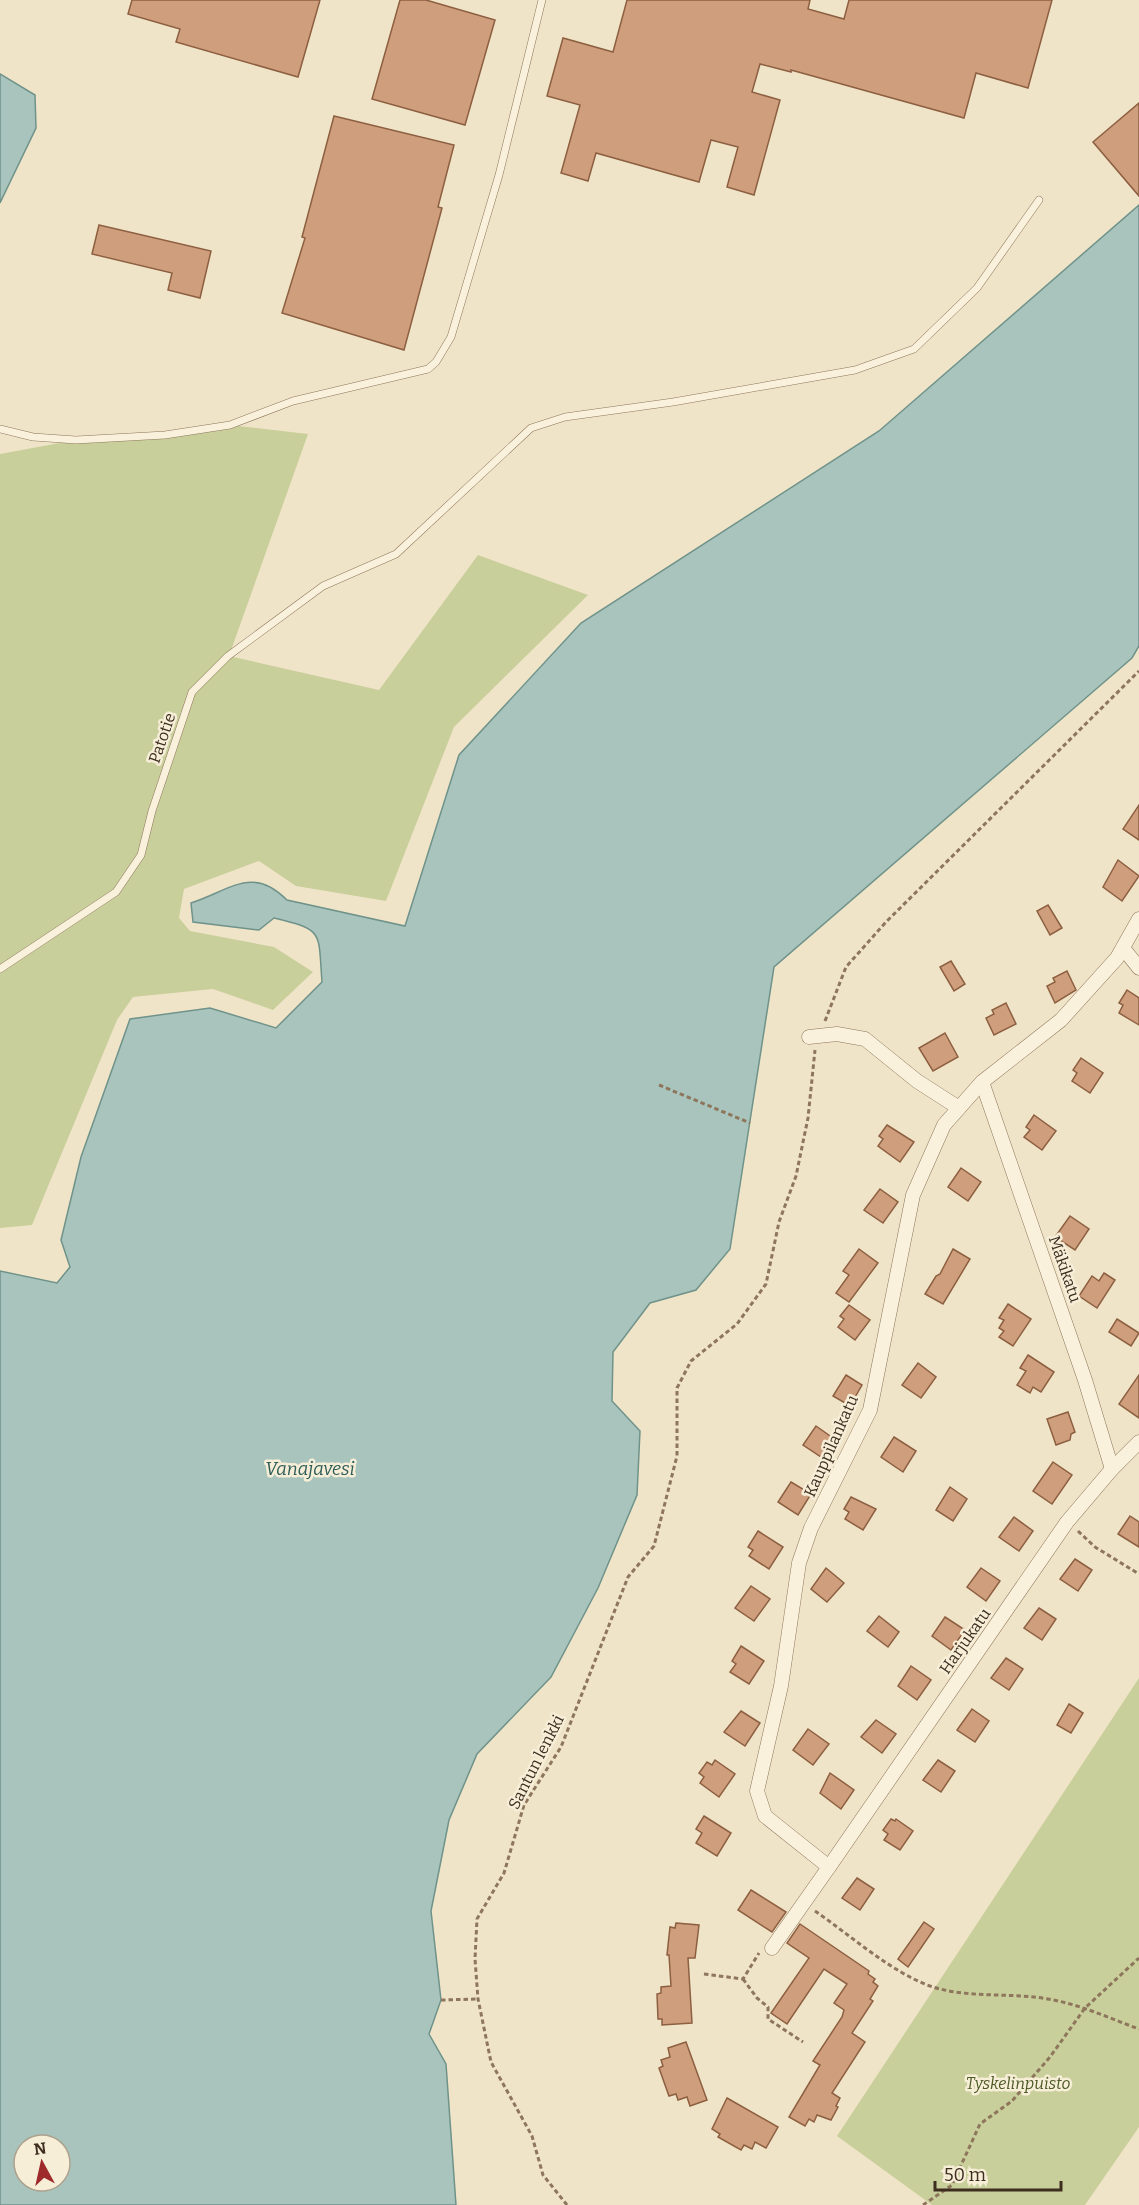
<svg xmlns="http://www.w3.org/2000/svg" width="1139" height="2205" viewBox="0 0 1139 2205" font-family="Bitter,serif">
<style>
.green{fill:#c9cf9b}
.water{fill:#a9c4bc;stroke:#6f938a;stroke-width:1.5;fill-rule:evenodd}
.building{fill:#cf9f7d;stroke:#8d5f41;stroke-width:1.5}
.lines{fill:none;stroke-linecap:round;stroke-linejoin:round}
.service-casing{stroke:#8d765c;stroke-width:8}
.minor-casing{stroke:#8d765c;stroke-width:15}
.path{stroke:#8d765c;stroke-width:3;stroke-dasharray:4.5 3;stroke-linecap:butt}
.service{stroke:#faf1dc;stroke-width:7}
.minor{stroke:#faf1dc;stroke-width:14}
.labels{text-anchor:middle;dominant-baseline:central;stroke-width:5;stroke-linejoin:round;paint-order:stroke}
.street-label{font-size:16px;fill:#3d2e20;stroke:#f7eed8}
.park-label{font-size:16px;font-style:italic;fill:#4d5a26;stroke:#f7eed8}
.water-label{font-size:18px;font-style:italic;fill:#2f5d5a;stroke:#f7eed8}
</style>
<rect width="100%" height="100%" fill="#f0e4c8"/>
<g class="green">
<path d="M230,425L308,434L229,656L379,690L478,555L588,595L454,727L386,901L296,886L259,861L184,889L179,918L190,931L274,947L313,972L273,1010L213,989L133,997L117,1020L32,1225L0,1228V454L76,440L165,435Z"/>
<path d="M1139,1678V2127L1085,2205H932L837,2136Z"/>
</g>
<g class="water">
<path d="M0,74L35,95L36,128L0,203Z"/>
<path d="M1139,205V646L1132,658L774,967L730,1249L696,1290L650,1303L613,1352L612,1401L640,1431L637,1495L598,1588L551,1677L477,1754L449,1820L431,1911L441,2000L429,2034L446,2064L456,2205H0V1271L57,1283L70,1267L61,1240L81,1157L130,1019L210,1008L276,1028L322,982C318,932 325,930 274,918L259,930L193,922L191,903C231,890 252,865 287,900L405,926L459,755L581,623L879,431ZM24,2145H60V2181H24Z"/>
</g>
<g class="building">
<path d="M132,0H320L298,77L176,42L180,29L128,14Z"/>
<path d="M400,0H426L495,20L465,125L372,99Z"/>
<path d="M627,0H810L808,9L844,19L849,0H1052L1028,88L976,73L964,118L791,70V72L760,64L752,92L780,100L754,195L727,187L738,147L711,140L699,182L596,153L588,181L561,173L580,105L547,96L563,38L613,52Z"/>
<path d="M1139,103V196L1093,142Z"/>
<path d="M334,116L454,145L438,207L442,208L404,350L282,313L305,238L302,237Z"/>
<path d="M99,225L211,251L200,298L168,290L172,273L92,254Z"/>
<path d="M1139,805V840L1123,829Z"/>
<path d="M1118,860L1139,876L1122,901L1103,887Z"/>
<path d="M1048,905L1062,928L1050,935L1037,911Z"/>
<path d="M951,961L965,984L954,991L940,967Z"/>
<path d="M1067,971L1076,990L1055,1003L1047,986L1055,982L1053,978Z"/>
<path d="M1127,990L1139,998V1025L1119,1013L1123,1005L1119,1003Z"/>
<path d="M1006,1003L1016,1024L994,1035L986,1018L994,1014L992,1010Z"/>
<path d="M945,1033L958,1057L933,1071L919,1048Z"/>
<path d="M1081,1058L1103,1073L1090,1093L1072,1081L1077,1073L1073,1070Z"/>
<path d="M1034,1115L1056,1131L1042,1150L1024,1137L1030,1130L1026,1127Z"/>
<path d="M887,1125L914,1142L900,1162L878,1146L883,1139L879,1136Z"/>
<path d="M961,1168L981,1182L968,1201L948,1187Z"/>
<path d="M880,1189L898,1202L883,1223L864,1210Z"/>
<path d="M1070,1216L1089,1229L1075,1250L1055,1237Z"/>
<path d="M859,1249L878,1263L849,1302L836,1293L849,1275L843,1271Z"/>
<path d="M953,1249L970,1259L943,1304L925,1294L936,1276L940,1274Z"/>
<path d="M1104,1273L1115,1280L1097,1308L1079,1296L1092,1276L1099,1281Z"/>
<path d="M1008,1304L1031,1319L1013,1346L999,1337L1004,1331L999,1328L1004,1320L999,1318Z"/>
<path d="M849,1305L870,1320L855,1340L838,1327L844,1319L840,1316Z"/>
<path d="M1117,1319L1139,1333L1131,1346L1109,1332Z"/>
<path d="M1028,1355L1054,1372L1041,1392L1033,1387L1030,1393L1017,1385L1026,1371L1020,1368Z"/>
<path d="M918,1363L936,1377L921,1398L902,1385Z"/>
<path d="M846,1375L862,1385L850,1406L833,1396Z"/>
<path d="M1139,1375V1418L1119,1404Z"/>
<path d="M1068,1412L1075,1432L1071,1434L1070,1440L1056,1445L1047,1419Z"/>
<path d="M816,1426L840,1443L827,1461L803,1445Z"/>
<path d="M894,1437L916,1451L903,1472L881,1457Z"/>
<path d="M1053,1462L1072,1475L1052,1504L1033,1491Z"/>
<path d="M791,1482L811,1494L798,1515L778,1502Z"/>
<path d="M950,1487L967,1499L953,1521L936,1510Z"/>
<path d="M851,1497L876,1509L863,1530L845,1519L849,1512L844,1509Z"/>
<path d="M1130,1516L1139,1522V1547L1118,1534Z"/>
<path d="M1014,1517L1033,1531L1019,1551L999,1537Z"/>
<path d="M758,1531L783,1547L769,1569L749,1556L753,1550L748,1547Z"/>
<path d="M1075,1559L1092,1570L1078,1591L1060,1579Z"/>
<path d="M826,1568L844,1583L827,1602L811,1589Z"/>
<path d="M981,1568L1000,1581L986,1601L967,1587Z"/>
<path d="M751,1586L770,1599L754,1621L735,1608Z"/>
<path d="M1039,1608L1056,1619L1042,1640L1024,1628Z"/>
<path d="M879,1616L899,1632L888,1647L867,1631Z"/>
<path d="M945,1617L965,1630L951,1650L932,1636Z"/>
<path d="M741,1646L764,1661L749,1684L730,1672L736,1664L732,1661Z"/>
<path d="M1006,1658L1023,1669L1009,1690L991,1678Z"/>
<path d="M911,1666L931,1680L917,1700L898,1686Z"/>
<path d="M1069,1704L1083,1713L1071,1733L1057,1725Z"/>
<path d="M972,1709L989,1721L975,1742L957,1730Z"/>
<path d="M741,1711L760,1723L745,1746L724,1732Z"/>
<path d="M876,1720L896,1734L882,1753L861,1737Z"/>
<path d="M808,1729L829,1744L813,1765L793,1750Z"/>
<path d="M715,1760L735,1774L719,1797L700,1783L704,1777L699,1773L707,1762L712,1765Z"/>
<path d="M938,1760L955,1771L941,1792L923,1780Z"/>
<path d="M830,1773L854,1790L841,1809L820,1793Z"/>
<path d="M704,1816L731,1833L717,1856L696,1843L702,1833L696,1829Z"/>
<path d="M891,1819L895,1821L896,1819L913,1831L900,1850L884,1840L888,1834L883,1830Z"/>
<path d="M857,1878L874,1889L860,1910L842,1898Z"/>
<path d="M751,1890L786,1912L772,1932L738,1910Z"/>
<path d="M924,1922L934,1929L908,1967L898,1959Z"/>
<path d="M676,1923L699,1925L695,1958H688L692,2023L662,2025V2019H658L657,1994L661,1993V1987L671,1986L669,1955H667L670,1927L675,1928Z"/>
<path d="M800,1924L869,1971L868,1974L875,1979L873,1982L878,1986L870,1999L873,2001L852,2033L865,2042L832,2093L840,2098L836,2106L838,2107L831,2120L817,2115L814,2122L809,2119L805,2126L789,2117L820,2065L813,2061L842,2017L844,2010L834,2003L847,1984L824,1969L787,2024L771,2013L809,1958L787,1943Z"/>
<path d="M686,2042L707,2100L690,2106L687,2097L678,2100L676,2094L669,2096L659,2068L663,2066L661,2060L670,2057L668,2048Z"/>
<path d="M727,2098L778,2127L766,2148L755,2142L752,2149L744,2145L741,2150L718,2137L720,2134L712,2129Z"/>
</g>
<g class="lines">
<defs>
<g id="service">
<path d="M0,429L33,437L76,440L165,435L230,425L293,401L428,369L436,362L451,337L499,175L542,0"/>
<path d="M0,969L116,892L141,855L152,811L192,692L228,656L323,586L396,554L531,428L565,417L673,402L855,370L914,349L977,288L1039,200"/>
</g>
<g id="minor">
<path d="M1123,948L1139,968"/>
<path d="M809,1037L837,1034L865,1039L917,1081L959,1108"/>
<path d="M982,1082L1085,1380L1112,1469"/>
<path d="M829,1867L1067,1522L1112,1469L1139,1442"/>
<path d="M772,1948L829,1867L765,1816L757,1791L781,1686L799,1563L811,1528L870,1410L913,1195L944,1125L982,1082L1061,1020L1117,958L1139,919"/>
</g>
</defs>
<use href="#service" class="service-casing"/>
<use href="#minor" class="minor-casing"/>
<g class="path">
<path d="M825,1021L846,967L886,922L1139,671"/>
<path d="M659,1085L750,1123"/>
<path d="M1078,1531L1095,1547L1139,1574"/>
<path d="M815,1911C850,1935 891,1972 930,1986C968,1999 1009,1992 1048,1999C1079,2004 1109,2018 1139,2029"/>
<path d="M704,1974L743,1979L759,1953"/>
<path d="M743,1979L757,1998L768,2007V2019L803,2042"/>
<path d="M441,2000L478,1999"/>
<path d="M567,2205L543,2175L532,2136L491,2062L478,1999L475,1959L477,1919L504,1873L524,1805L561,1747L628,1577L654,1546L677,1456V1388L691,1361L737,1324L766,1284L779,1222L796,1176L808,1118L815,1050"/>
<path d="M923,2205L952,2185L980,2124L1012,2101L1050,2057L1085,2008L1139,1958"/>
</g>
<use href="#service" class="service"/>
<use href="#minor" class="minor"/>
</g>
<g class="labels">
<g class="street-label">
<text transform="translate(162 738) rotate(-71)">Patotie</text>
<text transform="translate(1065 1269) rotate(71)">Mäkikatu</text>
<text transform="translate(831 1446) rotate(-66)">Kauppilankatu</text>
<text transform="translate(965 1641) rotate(-55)">Harjukatu</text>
<text transform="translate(536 1762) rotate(-63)">Santun lenkki</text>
</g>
<g class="park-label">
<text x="1018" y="2083">Tyskelinpuisto</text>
</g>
<g class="water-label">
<text x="310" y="1469">Vanajavesi</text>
</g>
</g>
<g transform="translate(42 2163) rotate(352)"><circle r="28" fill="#f7eed8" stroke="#ada18e" stroke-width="1.5"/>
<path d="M0-4.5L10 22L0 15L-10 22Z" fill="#9e2a2b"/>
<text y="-9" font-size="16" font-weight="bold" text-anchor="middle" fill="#3d2e20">N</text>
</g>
<path d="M935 2181v9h126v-9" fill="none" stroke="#3d2e20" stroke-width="3"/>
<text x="944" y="2181" font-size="18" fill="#3d2e20" stroke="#f7eed8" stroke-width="4.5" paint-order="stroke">50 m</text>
</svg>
